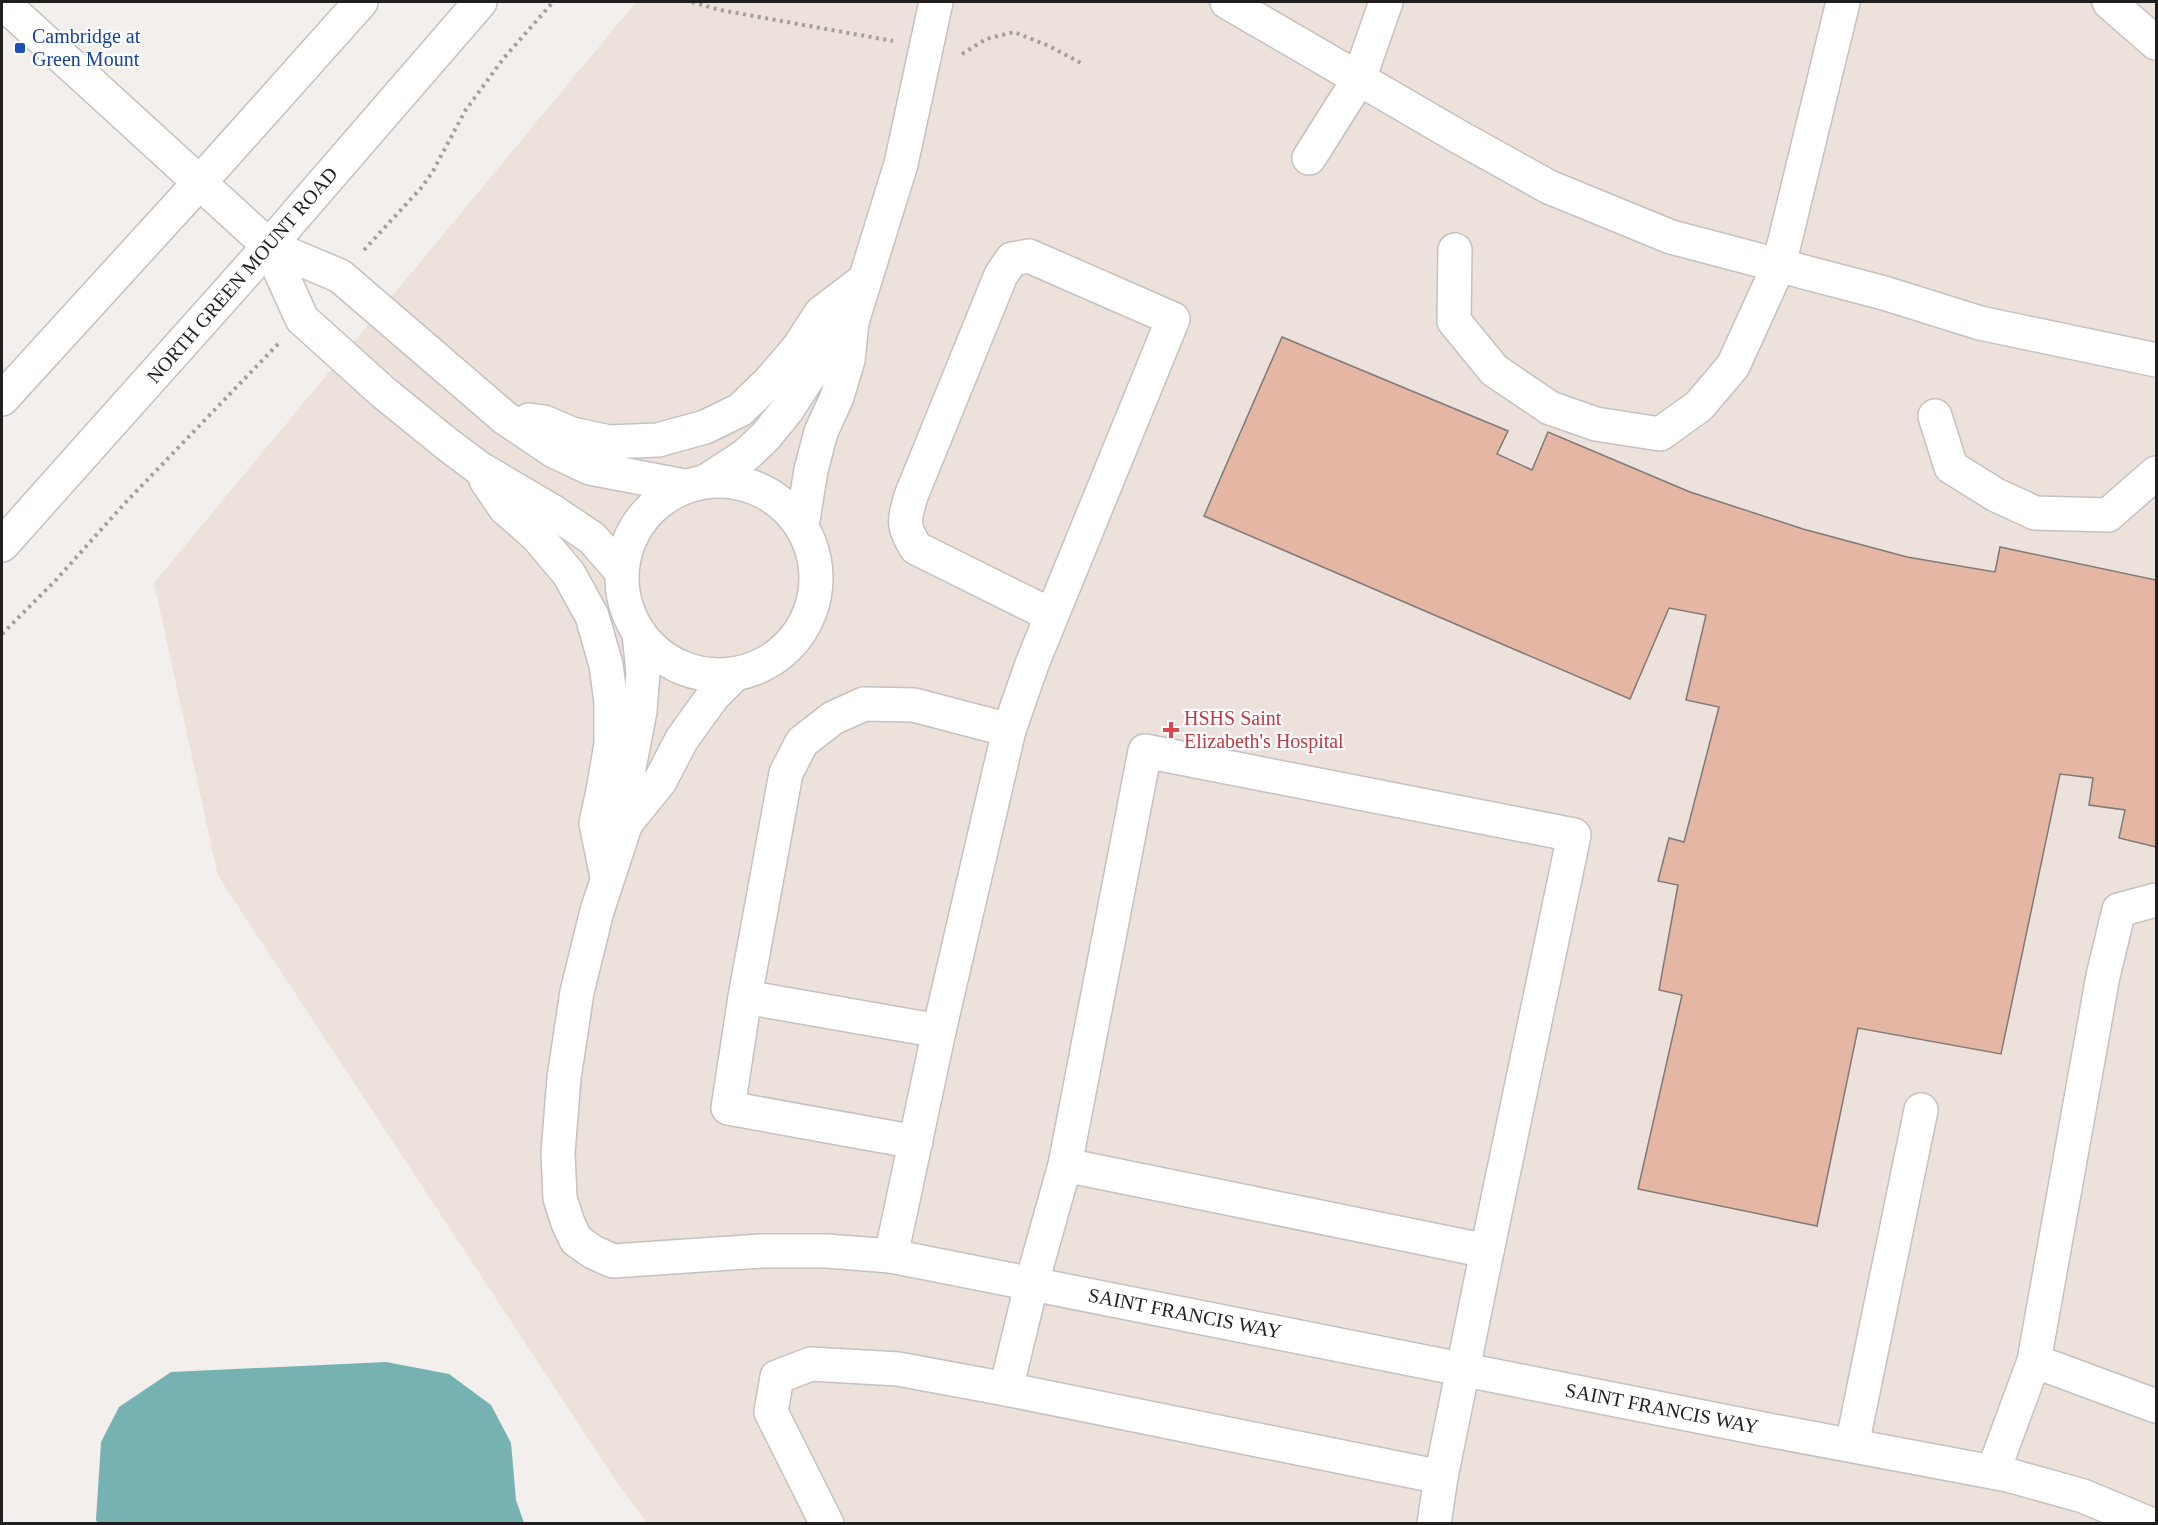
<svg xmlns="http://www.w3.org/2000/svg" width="2158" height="1525" viewBox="0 0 2158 1525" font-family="Georgia,serif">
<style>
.built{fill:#ede1dc}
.water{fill:#76b2b1}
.building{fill:#e6b6a4;stroke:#7d7a78;stroke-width:1.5}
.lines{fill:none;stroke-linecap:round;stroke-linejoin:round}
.minor-casing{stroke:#c5c1c0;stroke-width:36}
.path{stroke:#a39f9e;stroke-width:4;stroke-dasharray:3 4.5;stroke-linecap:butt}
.minor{stroke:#fff;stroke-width:33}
.transit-dot{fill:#1a4fb4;stroke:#fff;stroke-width:2}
.health-dot{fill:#e0444e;stroke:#fff;stroke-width:2}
.labels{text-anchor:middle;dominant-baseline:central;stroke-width:4.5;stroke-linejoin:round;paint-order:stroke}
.transit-label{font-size:20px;fill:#164399;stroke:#fff;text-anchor:start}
.street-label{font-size:20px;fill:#201e1e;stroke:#fff}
.health-label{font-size:20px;fill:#be3a42;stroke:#fff;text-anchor:start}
</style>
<rect width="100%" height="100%" fill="#f3efed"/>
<path class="built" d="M636,2H2156V1523H647L614,1478L218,876L154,583Z"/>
<path class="water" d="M386,1362L449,1374L491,1405L511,1443L516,1500L524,1523L99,1524L96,1520L101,1442L119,1407L171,1372Z"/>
<path class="building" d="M1282,337L1508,431L1497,454L1532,470L1548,432L1690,492L1803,529L1907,557L1995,572L2000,547L2156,580V847L2119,838L2125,810L2089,805L2093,778L2060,774L2001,1054L1858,1028L1817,1226L1638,1189L1682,995L1659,990L1678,885L1658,881L1669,838L1684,842L1719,707L1686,700L1706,615L1669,608L1630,699L1204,516Z"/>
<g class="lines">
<defs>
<g id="minor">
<path d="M2,2L269,246L340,276L505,418L554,451L590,468L684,486"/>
<path d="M1227,2L1459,137L1549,187L1671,237L1884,293L1980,323L2156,360"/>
<path d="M2109,2L2156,43"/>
<path d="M1309,158L1359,79L1386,2"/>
<path d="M269,246L302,319L384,393L447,444L479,468L552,511L592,538L621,571"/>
<path d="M1455,250L1454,321L1494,370L1550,408L1596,424L1660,434L1699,406L1733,366L1779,265L1843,2"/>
<path d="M2,399L200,182L361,2"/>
<path d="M1935,416L1951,467L1996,495L2035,513L2108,515L2156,473"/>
<path d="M529,420L544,422L572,434L609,442L658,440L705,427L740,410L770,381L799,347L821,313L863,281"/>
<path d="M486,480L505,508L537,536L569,574L592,616L606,665L611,702V744L603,791L596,823L607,877"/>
<circle cx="719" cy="578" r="97"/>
<path d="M706,481L746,455L766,436L787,410L824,353L852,322"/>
<path d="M802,526L811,470L821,432L837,397L848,360L852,322L901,164L936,2"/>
<path d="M2,545L269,246L480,2"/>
<path d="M639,633L643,673L640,711L629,768L626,823L597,911L577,992L564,1078L558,1153L560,1198L568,1223L576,1240L593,1252L613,1261L761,1251H827L891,1256L1763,1429L2008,1475L2083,1496L2150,1524"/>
<path d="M1009,730L1032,664L1173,319L1029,256L1012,259L1001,275L911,496C904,521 902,525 916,548L1051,615"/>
<path d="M626,823L660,781L682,739L713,696L735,674"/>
<path d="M745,997L786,773L802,742L833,718L864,704L914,705L1009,730L939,1031"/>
<path d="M1065,1165L1487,1251L1441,1477L1006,1389L1032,1282Z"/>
<path d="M1065,1165L1145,751L1574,835L1487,1251"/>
<path d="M891,1256L939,1031L745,997L728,1108L916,1142"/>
<path d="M2034,1361L2156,1406"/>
<path d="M1852,1445L1921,1110"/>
<path d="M1993,1472L2034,1361L2103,976L2119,910L2156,900"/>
<path d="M827,1524L771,1412L777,1377L811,1364L898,1369L1006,1389"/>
<path d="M1434,1524L1441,1477"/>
</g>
</defs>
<use href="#minor" class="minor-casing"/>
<g class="path">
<path d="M692,2L720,10L893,41"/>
<path d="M962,54L986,39L1014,32L1049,46L1083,64"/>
<path d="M364,250L422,187L433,171L465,111L503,59L553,2"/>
<path d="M2,634L55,581L126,502L278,344"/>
</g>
<use href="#minor" class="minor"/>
</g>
<rect class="transit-dot" x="14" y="42" width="12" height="12" rx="3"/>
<path class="health-dot" d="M1168 721h6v6h6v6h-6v6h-6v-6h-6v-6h6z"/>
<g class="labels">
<g class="transit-label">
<text x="32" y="36">Cambridge at<tspan x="32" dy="23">Green Mount</tspan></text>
</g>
<g class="street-label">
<text transform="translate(242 275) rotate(-49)">NORTH GREEN MOUNT ROAD</text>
<text transform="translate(1185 1313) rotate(11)">SAINT FRANCIS WAY</text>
<text transform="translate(1662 1408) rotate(11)">SAINT FRANCIS WAY</text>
</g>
<g class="health-label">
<text x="1184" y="718">HSHS Saint<tspan x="1184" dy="23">Elizabeth's Hospital</tspan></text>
</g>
</g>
<rect width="2158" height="1525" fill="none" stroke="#201e1e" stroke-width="6"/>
</svg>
